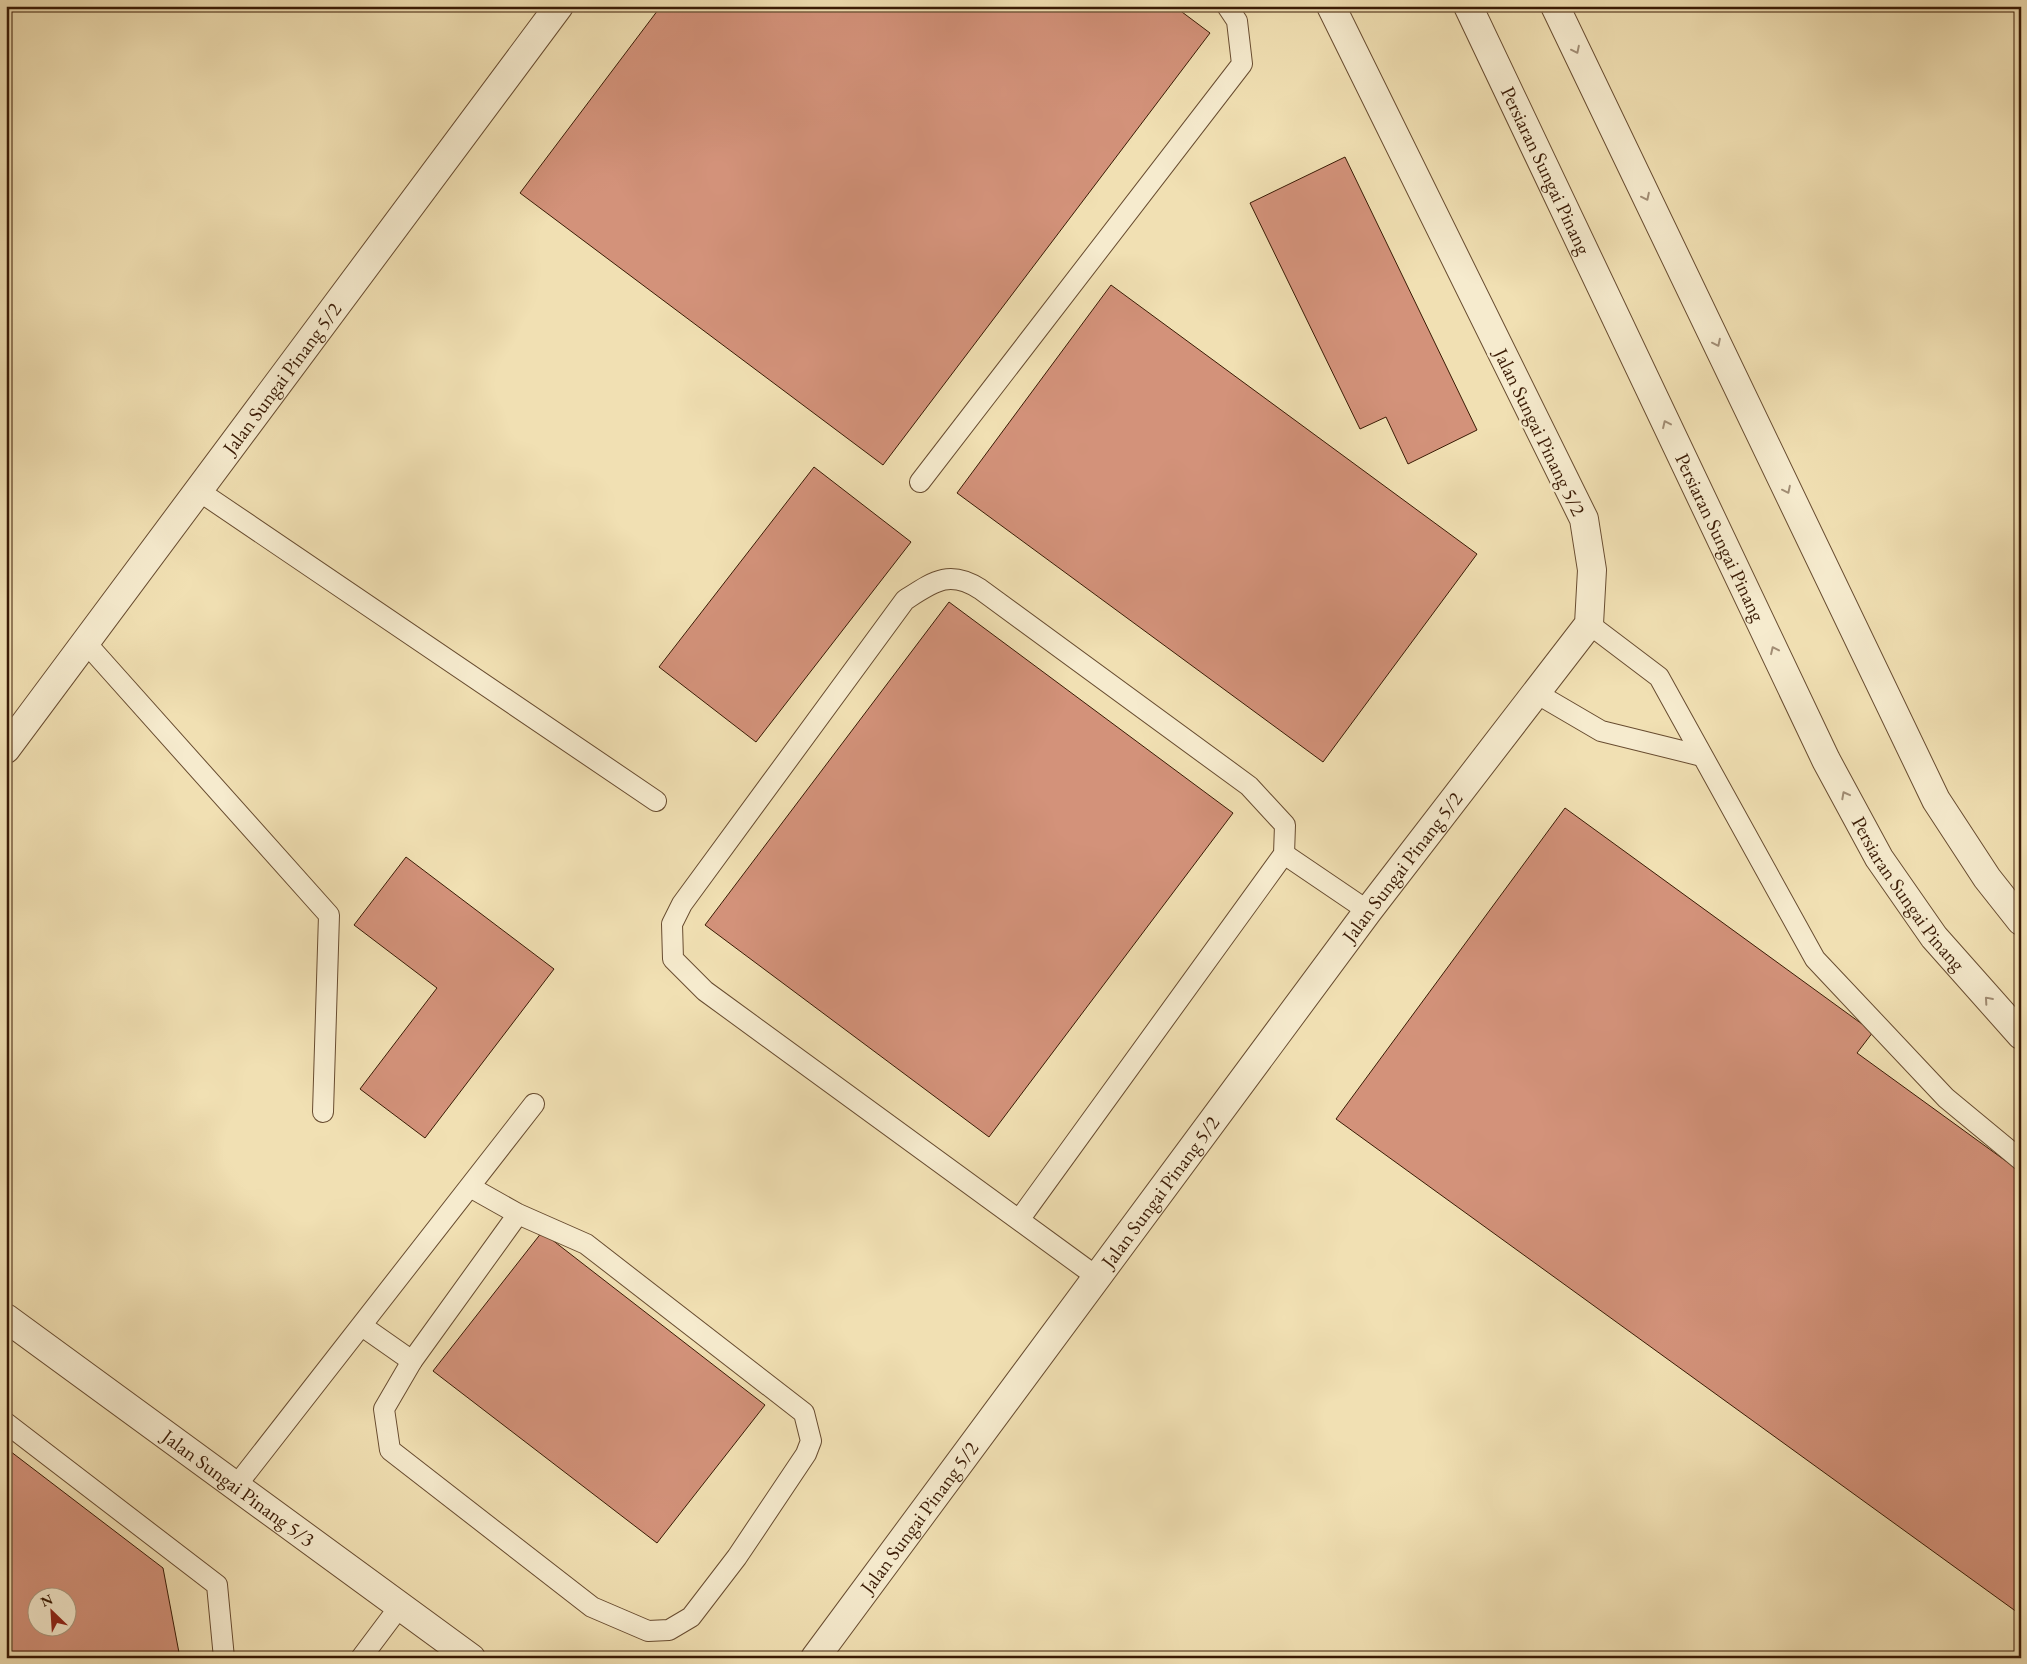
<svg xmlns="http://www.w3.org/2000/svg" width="2027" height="1664" viewBox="0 0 2027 1664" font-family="'EB Garamond',serif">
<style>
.building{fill:#d3927a;stroke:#3a1b05;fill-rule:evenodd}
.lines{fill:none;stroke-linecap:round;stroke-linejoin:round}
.service-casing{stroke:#684c30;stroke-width:22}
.minor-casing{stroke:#684c30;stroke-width:30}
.tertiary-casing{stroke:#684c30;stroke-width:30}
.service{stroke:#f6ebce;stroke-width:20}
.minor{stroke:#f6ebce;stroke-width:28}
.tertiary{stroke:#f6ebce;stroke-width:28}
.oneway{stroke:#a18d74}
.labels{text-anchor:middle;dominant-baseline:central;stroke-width:5;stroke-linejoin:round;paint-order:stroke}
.street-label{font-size:20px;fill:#3a1b05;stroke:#f6ebce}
</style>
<rect width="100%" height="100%" fill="#f1e0b3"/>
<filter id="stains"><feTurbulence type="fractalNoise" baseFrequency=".004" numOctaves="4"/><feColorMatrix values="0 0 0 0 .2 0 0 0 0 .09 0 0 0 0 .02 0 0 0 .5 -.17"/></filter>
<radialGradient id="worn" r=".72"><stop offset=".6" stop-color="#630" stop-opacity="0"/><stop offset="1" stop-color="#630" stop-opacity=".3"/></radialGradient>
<g class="building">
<path d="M661,6H1174L1210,33L883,465L520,193Z"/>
<path d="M1345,157L1477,430L1408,464L1386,417L1360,429L1250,203Z"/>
<path d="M1111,285L1477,554L1323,762L957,493Z"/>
<path d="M814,467L911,542L756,742L659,667Z"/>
<path d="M949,602L1233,813L989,1137L705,925Z"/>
<path d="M1565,808L1873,1032L1857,1053L2021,1172V1615L1336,1119Z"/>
<path d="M406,857L554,969L425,1138L360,1089L437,988L354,925Z"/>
<path d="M542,1232L765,1405L657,1543L433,1371Z"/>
<path d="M6,1448L163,1568L180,1658H6ZM38,1596H68V1626H38Z"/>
</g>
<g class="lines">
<defs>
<g id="service">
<path d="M920,482L1242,64L1237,21L1227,6"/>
<path d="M199,491L656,801"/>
<path d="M1589,624L1659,677L1815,959L1946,1098L2021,1160"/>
<path d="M86,643L329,915L323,1112"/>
<path d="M1536,693L1601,731L1702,756"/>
<path d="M1284,854L1368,911"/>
<path d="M470,1187L518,1214L586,1244L804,1413L811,1441L806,1454L737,1557L691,1617L669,1630L648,1631L592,1607L390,1450L384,1409L412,1361L518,1214"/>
<path d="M1019,1220L1284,854L1285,825L1249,786L980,589C949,569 933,582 905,600L682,904L672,924L673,959L705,991L1097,1277"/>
<path d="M362,1326L412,1361"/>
<path d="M6,1423L217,1585L224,1658"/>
<path d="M236,1486L534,1104"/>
<path d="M361,1658L400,1606"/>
</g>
<g id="minor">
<path id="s1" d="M6,749L559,6"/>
<path id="s2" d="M6,1318L471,1658"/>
<path id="s3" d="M815,1658L1368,911L1589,624L1592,570L1584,519L1331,6"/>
</g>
<g id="tertiary">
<path id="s4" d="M1468,6L1826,760L1879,858L1934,937L2021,1035"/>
<path d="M1555,6L1936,800L1987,878L2021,921"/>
</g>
</defs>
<use href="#service" class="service-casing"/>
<use href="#minor" class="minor-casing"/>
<use href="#tertiary" class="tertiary-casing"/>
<use href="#service" class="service"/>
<use href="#minor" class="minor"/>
<use href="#tertiary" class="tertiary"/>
</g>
<defs><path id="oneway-chevron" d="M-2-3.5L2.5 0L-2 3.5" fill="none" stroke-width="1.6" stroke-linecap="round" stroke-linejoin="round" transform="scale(1.25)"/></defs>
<g class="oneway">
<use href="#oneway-chevron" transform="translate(1576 50) rotate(64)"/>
<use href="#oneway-chevron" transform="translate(1646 197) rotate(64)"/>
<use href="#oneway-chevron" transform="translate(1717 343) rotate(64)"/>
<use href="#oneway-chevron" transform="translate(1666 424) rotate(-115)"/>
<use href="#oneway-chevron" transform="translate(1787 490) rotate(64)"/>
<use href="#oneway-chevron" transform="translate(1774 650) rotate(-115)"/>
<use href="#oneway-chevron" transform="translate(1845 795) rotate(-118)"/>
<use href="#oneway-chevron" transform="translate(1988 1000) rotate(-131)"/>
</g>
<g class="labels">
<g class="street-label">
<text stroke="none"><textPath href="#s4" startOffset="182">Persiaran Sungai Pinang</textPath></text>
<text stroke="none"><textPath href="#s1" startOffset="462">Jalan Sungai Pinang 5/2</textPath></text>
<text transform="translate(1540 432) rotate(64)">Jalan Sungai Pinang 5/2</text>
<text stroke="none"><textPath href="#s4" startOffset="588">Persiaran Sungai Pinang</textPath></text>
<text stroke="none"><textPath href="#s3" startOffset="985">Jalan Sungai Pinang 5/2</textPath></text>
<text stroke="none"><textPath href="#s4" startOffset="992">Persiaran Sungai Pinang</textPath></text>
<text stroke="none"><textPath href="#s3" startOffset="580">Jalan Sungai Pinang 5/2</textPath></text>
<text stroke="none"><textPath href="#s2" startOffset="288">Jalan Sungai Pinang 5/3</textPath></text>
<text stroke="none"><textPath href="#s3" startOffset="175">Jalan Sungai Pinang 5/2</textPath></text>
</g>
</g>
<rect width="2027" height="1664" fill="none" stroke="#f1e0b3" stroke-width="25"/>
<rect x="8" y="8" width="2012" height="1649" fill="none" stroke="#3a1b05" stroke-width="2.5"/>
<rect x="12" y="12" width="2002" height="1639" fill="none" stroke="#3a1b05"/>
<g transform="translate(52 1612) rotate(335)"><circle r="24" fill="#f6ebce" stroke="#ab987e"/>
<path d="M0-4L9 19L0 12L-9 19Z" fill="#8f2418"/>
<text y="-8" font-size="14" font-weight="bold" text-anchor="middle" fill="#3a1b05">N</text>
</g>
<rect width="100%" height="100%" filter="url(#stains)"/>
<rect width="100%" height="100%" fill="url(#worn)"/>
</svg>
